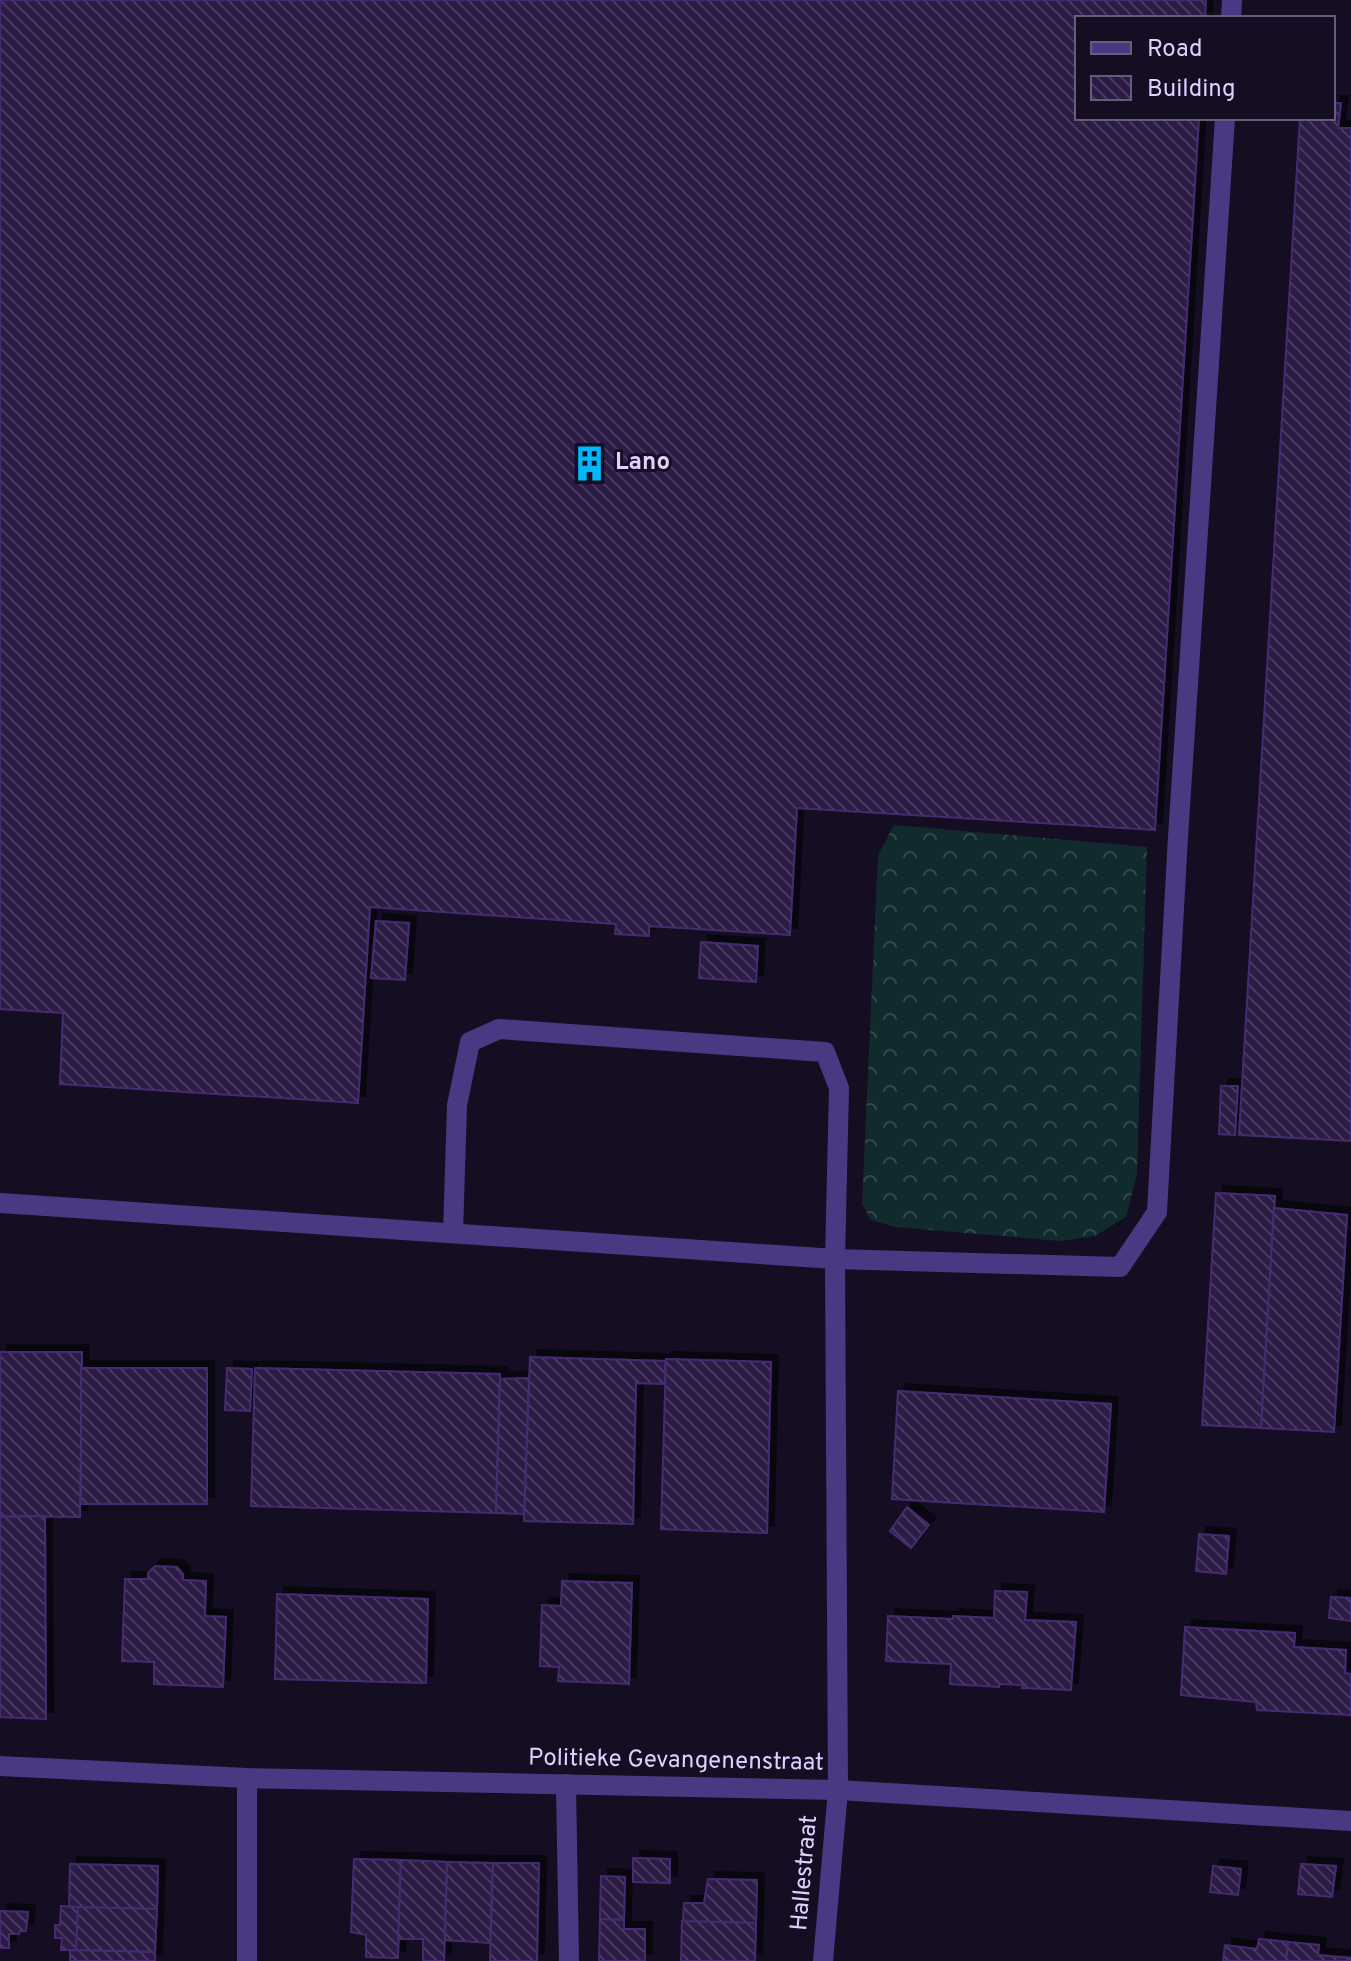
<svg xmlns="http://www.w3.org/2000/svg" width="1351" height="1961" viewBox="0 0 1351 1961" font-family="Overpass,sans-serif">
<style>
.forest{fill:url(#forest-crowns)}
.building{fill:url(#building-back-hatch);stroke:#452c70;stroke-width:2;filter:url(#shadow)}
.lines{fill:none;stroke-linecap:round;stroke-linejoin:round}
.lane{stroke:#493983;stroke-width:20}
.street{stroke:#493983;stroke-width:20}
.labels{text-anchor:middle;dominant-baseline:central;stroke-width:6;stroke-linejoin:round;paint-order:stroke}
.poi-label{font-size:24px;font-weight:bold;fill:#ded1ff;stroke:#150e23;text-anchor:start}
.street-label{font-size:24px;fill:#ded1ff;stroke:#150e23}
</style>
<defs>
<pattern id="forest-crowns" width="20" height="18" patternUnits="userSpaceOnUse" patternTransform="scale(2)"><rect width="20" height="18" fill="#112a2d"/><path d="M2 6a3 3 0 1 1 6 0M12 15a3 3 0 1 1 6 0" fill="none" stroke="#33484c"/></pattern>
<pattern id="building-back-hatch" width="6" height="6" patternUnits="userSpaceOnUse" patternTransform="scale(2)"><rect width="6" height="6" fill="#2a1a44"/><path d="M-1 5l2 2M0 0l6 6M5-1l2 2" fill="none" stroke="#483a60"/></pattern>
<filter id="shadow"><feDropShadow dx="7" dy="-7" stdDeviation="0" flood-color="#0009"/></filter>
</defs>
<rect width="100%" height="100%" fill="#150e23"/>
<path class="forest" d="M894,825L1147,847L1137,1173L1126,1217L1095,1236L1060,1241L895,1227L871,1220L862,1204L878,855Z"/>
<g class="building">
<path d="M0,0H1206L1205,18H1077V118H1199L1155,830L797,808L790,935L649,926V936L615,934L616,924L370,907L358,1103L60,1084L63,1013L0,1009Z"/>
<path d="M1333,103H1341L1338,128H1351V1141L1239,1135L1300,118H1333Z"/>
<path d="M376,921L409,923L405,980L371,978Z"/>
<path d="M701,942L758,946L756,982L699,978Z"/>
<path d="M1221,1086H1238L1235,1135L1219,1134Z"/>
<path d="M1216,1193L1275,1196L1261,1428L1202,1425Z"/>
<path d="M1274,1208L1347,1215L1334,1432L1261,1428Z"/>
<path d="M0,1352H82L80,1517L0,1516Z"/>
<path d="M530,1357L665,1361V1384L636,1383L633,1524L524,1521Z"/>
<path d="M666,1359L771,1362L767,1533L661,1529Z"/>
<rect x="81" y="1368" width="126" height="136"/>
<path d="M227,1368L252,1369L250,1411L225,1410Z"/>
<path d="M255,1368L500,1374L496,1513L251,1506Z"/>
<path d="M529,1378L524,1514L496,1513L500,1379Z"/>
<path d="M898,1391L1111,1404L1104,1512L892,1499Z"/>
<path d="M907,1507L929,1525L911,1548L890,1531Z"/>
<path d="M45,1516L46,1719L0,1717V1517Z"/>
<path d="M1199,1534L1229,1536L1226,1574L1196,1571Z"/>
<path d="M155,1566L177,1567L183,1574V1580L206,1581L205,1616L226,1617L223,1687L154,1684V1662L122,1661L125,1579H148V1573Z"/>
<path d="M562,1581L632,1583L629,1684L558,1681L559,1667L540,1666L542,1605L561,1606Z"/>
<path d="M995,1591L1027,1592L1025,1620L1076,1622L1071,1690L1022,1688L1023,1685L999,1684V1687L950,1684L951,1664L886,1661L888,1616L953,1619V1616L994,1618Z"/>
<path d="M277,1594L428,1599L426,1683L275,1679Z"/>
<path d="M1331,1597L1351,1598V1621L1329,1618Z"/>
<path d="M1185,1627L1295,1633L1294,1647L1346,1650L1345,1673L1351,1674V1715L1257,1710L1256,1702L1181,1695Z"/>
<path d="M633,1858L670,1859V1883L633,1882Z"/>
<path d="M354,1859L401,1860L398,1958L366,1957V1935L351,1932Z"/>
<path d="M401,1860L447,1862L444,1961H423V1939H398Z"/>
<path d="M447,1862L493,1863L490,1943L445,1940Z"/>
<path d="M493,1863H539L537,1961H490Z"/>
<path d="M70,1864L158,1866L157,1909L69,1907Z"/>
<path d="M1301,1864L1336,1866L1332,1897L1298,1894Z"/>
<path d="M1213,1866L1241,1869L1238,1895L1210,1892Z"/>
<path d="M601,1876L625,1877L624,1920L600,1919Z"/>
<path d="M708,1879L757,1880L756,1923L683,1922L684,1903H704Z"/>
<path d="M61,1906L78,1907L76,1950H61L62,1938H55V1925H60Z"/>
<path d="M78,1907L157,1909L155,1952L76,1950Z"/>
<path d="M0,1911L28,1912L26,1931H20L19,1934H9V1948H0Z"/>
<path d="M600,1919L624,1920V1929H645V1961H599Z"/>
<path d="M682,1921L756,1923L755,1961H681Z"/>
<path d="M1259,1939L1288,1942L1286,1961H1223L1225,1945L1257,1949Z"/>
<path d="M1288,1942L1319,1945L1318,1955L1350,1958V1961H1286Z"/>
<path d="M70,1950L155,1952V1961H70Z"/>
</g>
<g class="lines">
<g class="lane">
<path d="M1231,18L1232,0"/>
<path d="M0,1203L835,1259L1120,1267L1157,1212L1178,837L1225,118"/>
<path d="M453,1233L457,1105L470,1042L499,1029L825,1052L839,1088L835,1259L838,1790"/>
<path d="M566,1784L569,1961"/>
</g>
<g class="street">
<path d="M0,1766L247,1778L838,1790L1351,1821"/>
<path d="M247,1778V1961"/>
<path d="M823,1961L838,1790"/>
</g>
</g>
<defs>
<symbol id="building-bare" viewBox="-9 -9 18 18"><path d="M-4-6H4V6H1V3H-1V6H-4ZM-2.5-4.3h1.7v1.8h-1.7ZM.8-4.3h1.7v1.8H.8ZM-2.5-1h1.7V.8h-1.7ZM.8-1h1.7V.8H.8Z" fill="#00b7fb" stroke="#150e23" stroke-width="2.5" paint-order="stroke"/></symbol>
</defs>
<g fill-rule="evenodd">
<use href="#building-bare" x="564" y="438" width="51" height="51"/>
</g>
<g class="labels">
<g class="poi-label">
<text x="615" y="463">Lano</text>
</g>
<g class="street-label">
<text transform="translate(676 1761) rotate(1)">Politieke Gevangenenstraat</text>
<text transform="translate(805 1873) rotate(-85)">Hallestraat</text>
</g>
</g>
<rect x="1075" y="16" width="260" height="104" fill="#150e23" stroke="#655c7b" stroke-width="2"/>
<rect x="1091" y="42" width="40" height="12" fill="#493983" stroke="#655c7b" stroke-width="2"/>
<text x="1147" y="56" font-size="24" fill="#ded1ff">Road</text>
<rect x="1091" y="76" width="40" height="24" fill="url(#building-back-hatch)" stroke="#655c7b" stroke-width="2"/>
<text x="1147" y="96" font-size="24" fill="#ded1ff">Building</text>
</svg>
